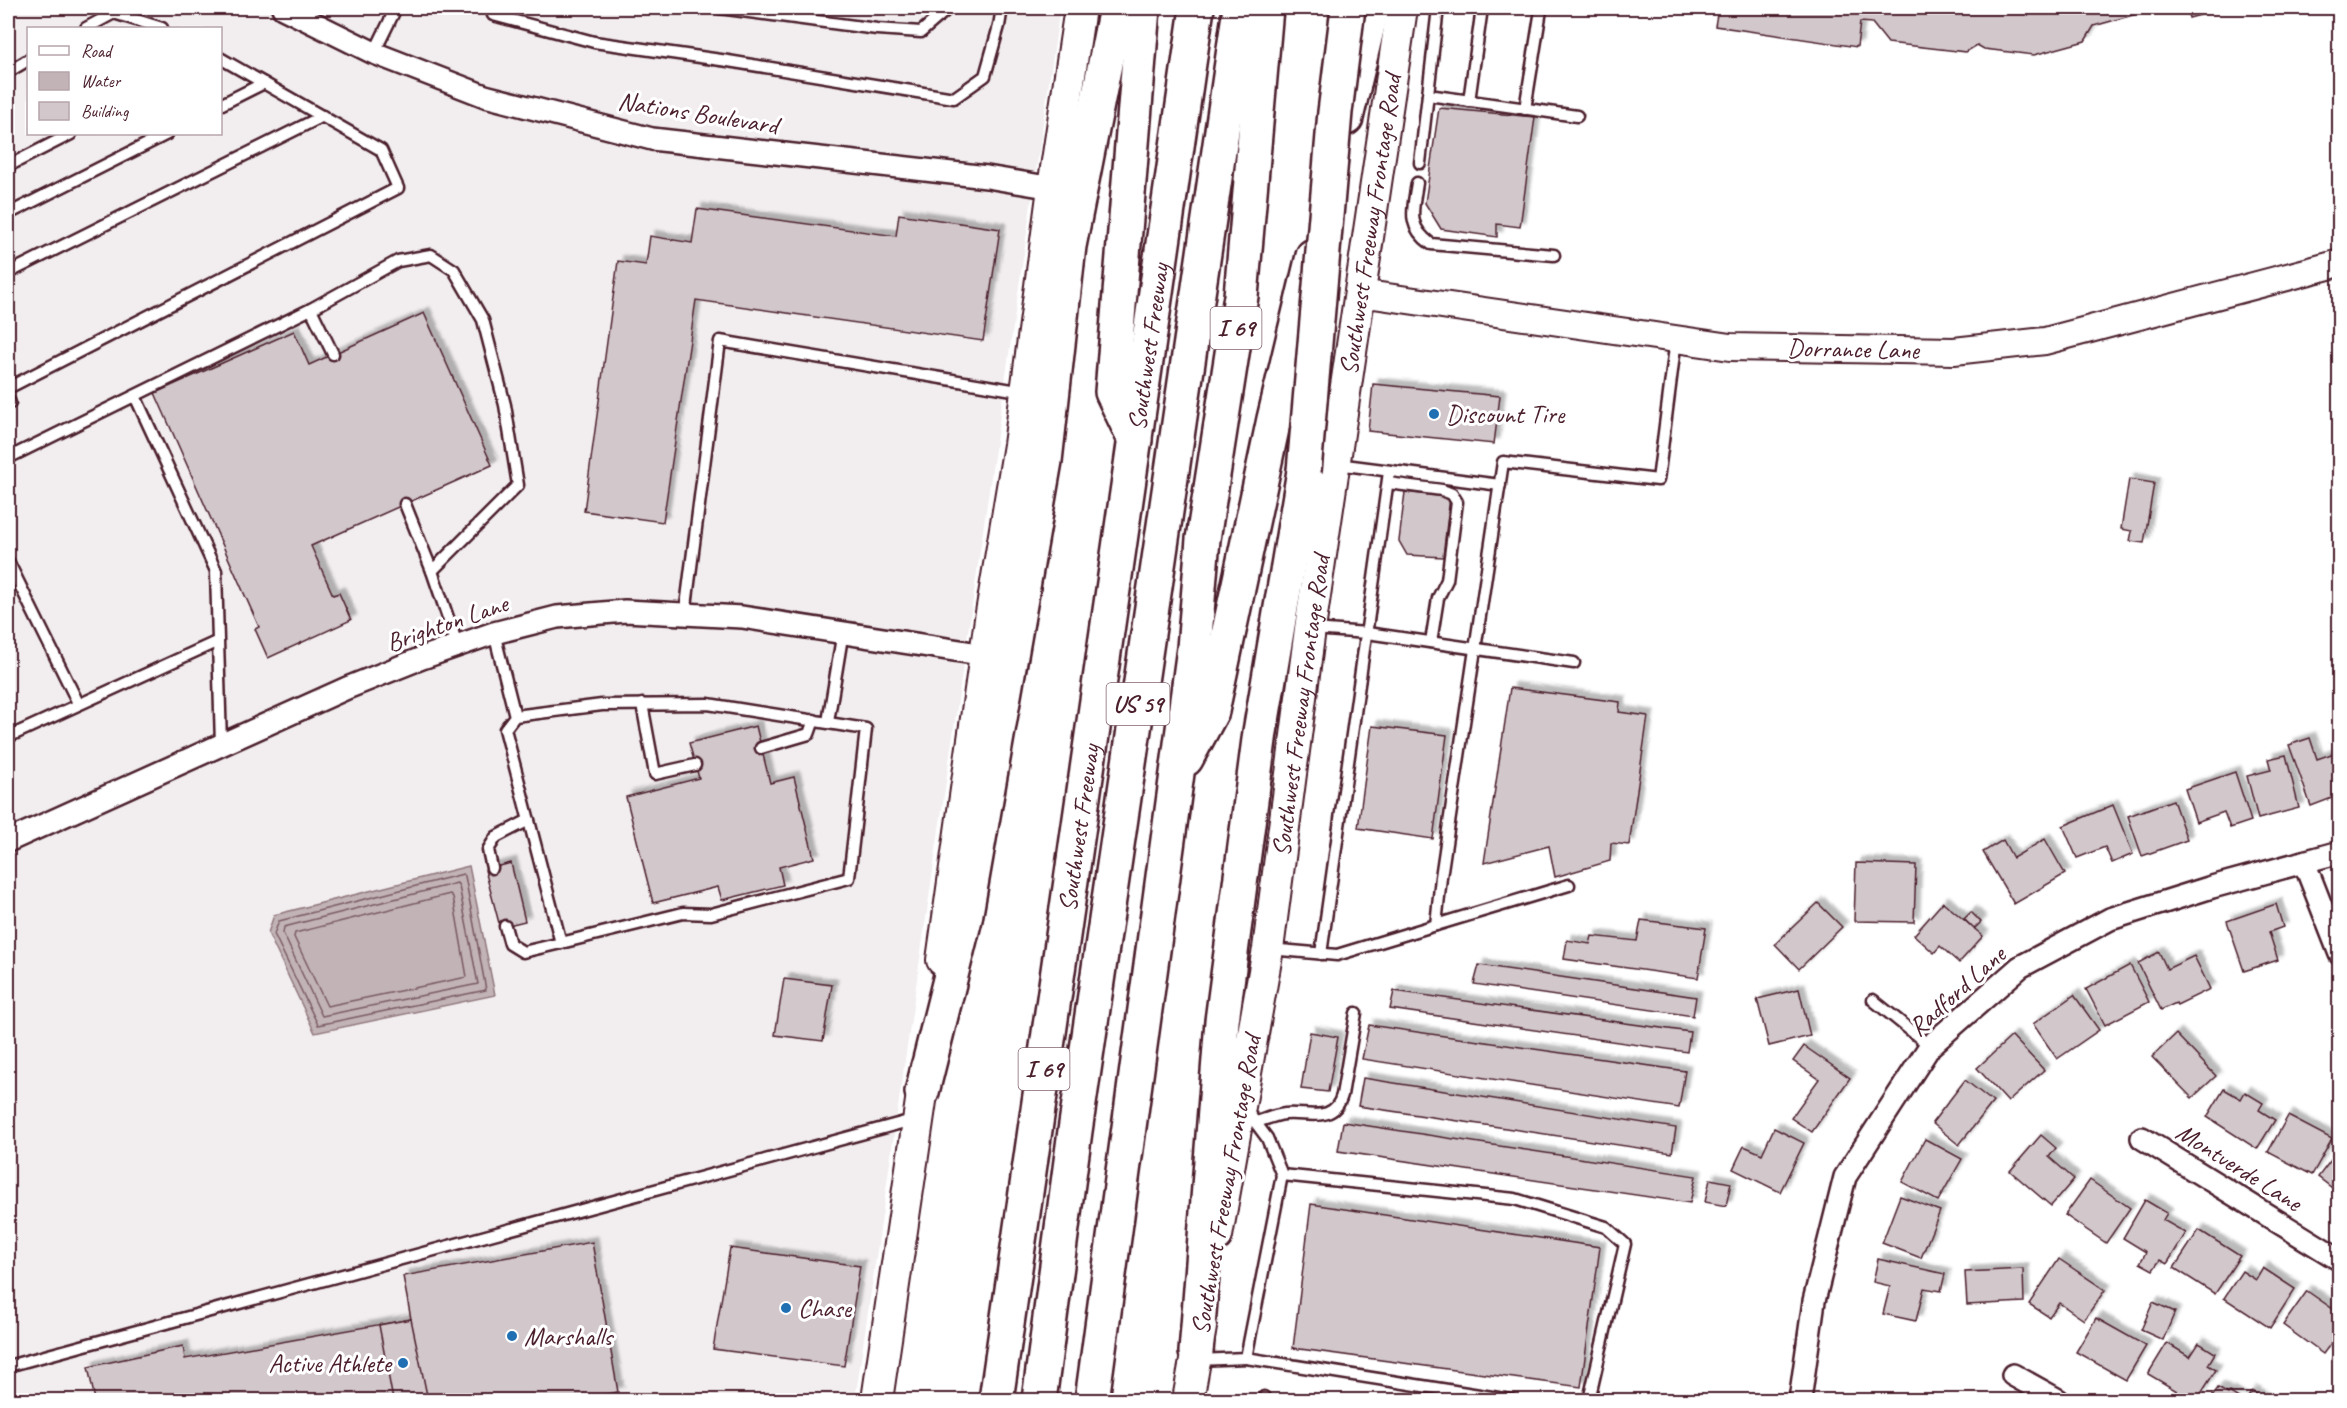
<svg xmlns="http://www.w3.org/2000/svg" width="2347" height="1408" viewBox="0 0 2347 1408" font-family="Caveat,sans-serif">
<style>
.built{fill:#f2eeef;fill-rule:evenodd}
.water{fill:#c1b3b6;stroke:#91787e;stroke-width:1.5}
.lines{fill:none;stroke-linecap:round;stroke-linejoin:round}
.shore{stroke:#7a5a63;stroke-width:1.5}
.building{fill:#d2c7cb;stroke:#4a1f2b;stroke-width:1.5;filter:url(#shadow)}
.service-casing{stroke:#4a1f2b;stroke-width:15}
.minor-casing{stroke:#4a1f2b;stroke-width:26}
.tertiary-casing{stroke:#4a1f2b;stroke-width:30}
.secondary-casing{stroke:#4a1f2b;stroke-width:34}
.motorway-casing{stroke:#4a1f2b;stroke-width:38}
.service{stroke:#fff;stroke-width:10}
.minor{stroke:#fff;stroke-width:21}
.tertiary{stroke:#fff;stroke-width:26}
.secondary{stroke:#fff;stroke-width:30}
.motorway{stroke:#fff;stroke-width:33}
.motorway-bridge-casing{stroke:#4a1f2b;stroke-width:38;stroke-linecap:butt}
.motorway-bridge{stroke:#fff;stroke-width:33}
.poi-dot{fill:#1f6fb2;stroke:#fff;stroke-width:2}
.labels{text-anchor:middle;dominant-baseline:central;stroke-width:6;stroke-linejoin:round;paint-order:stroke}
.shield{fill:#fff;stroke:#80626b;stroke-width:1.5}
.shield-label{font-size:24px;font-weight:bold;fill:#4a1f2b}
.street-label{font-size:26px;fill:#4a1f2b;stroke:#fff}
.poi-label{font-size:26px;fill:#4a1f2b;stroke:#fff;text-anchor:start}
</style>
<defs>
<filter id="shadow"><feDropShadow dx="5.5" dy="-5.5" stdDeviation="1.5" flood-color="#0004"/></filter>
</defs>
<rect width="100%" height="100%" fill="#fff"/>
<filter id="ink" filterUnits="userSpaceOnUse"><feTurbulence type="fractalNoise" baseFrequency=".0167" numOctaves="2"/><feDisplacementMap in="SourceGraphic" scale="12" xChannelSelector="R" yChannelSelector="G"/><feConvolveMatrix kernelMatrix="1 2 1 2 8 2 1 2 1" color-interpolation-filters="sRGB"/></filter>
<g filter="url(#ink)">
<path class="built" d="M8,8H1060L855,1400H8ZM28,28H220V134H28Z"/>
<path class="water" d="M469,866L495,995L315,1033L268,933L274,915Z"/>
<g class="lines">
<g class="shore">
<path d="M463,874L465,876L486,990L318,1025L274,934L279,921Z"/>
<path d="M457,883L459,886L478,984L322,1016L283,933L284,927Z"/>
<path d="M450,894L453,897L467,977L327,1006L294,937L295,933Z"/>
</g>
</g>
<g class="building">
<path d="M1718,8H2158L2094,26L2085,41L2034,55L1984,49L1977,45L1966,52L1888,43L1872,23L1860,22L1857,47L1715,26Z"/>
<path d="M2187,8H2227L2189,18Z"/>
<path d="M1439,108L1535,117L1520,227L1497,224V237L1441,229L1425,203Z"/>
<path d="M697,209L896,236L899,214L1000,229L983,341L696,300L663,522L584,511L618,261L646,265L650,236L692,243Z"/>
<path d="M424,313L492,465L311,546L333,595L339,593L351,620L268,658L255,629L259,627L155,393L294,331L309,365Z"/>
<path d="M1373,384L1500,396L1494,444L1368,431Z"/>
<path d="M2129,479L2154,483L2144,543L2130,541L2132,531L2121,529Z"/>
<path d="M1405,492L1450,497L1443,557L1407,555L1399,541Z"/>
<path d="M1510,688L1620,702L1619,712L1648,716L1629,845L1611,843L1610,861L1555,877L1549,846L1484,863Z"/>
<path d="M756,726L770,783L794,777L814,858L779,867L783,885L722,900L718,887L653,903L626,797L699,778L689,743Z"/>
<path d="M1372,726L1447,735L1433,839L1358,828Z"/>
<path d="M2310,738L2317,759L2340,751V795L2311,806L2289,745Z"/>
<path d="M2286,755L2299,808L2258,819L2247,776L2271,770L2268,759Z"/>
<path d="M2235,772L2251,821L2230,828L2224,812L2196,822L2185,789Z"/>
<path d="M2173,800L2187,840L2142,856L2128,816Z"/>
<path d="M2113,805L2133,854L2112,863L2105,847L2077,858L2063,826Z"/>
<path d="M2045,839L2065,874L2014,904L1983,852L2003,840L2013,858Z"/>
<path d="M511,863L525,921L500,927L485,870Z"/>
<path d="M1856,863L1916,865L1914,922L1854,921Z"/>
<path d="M1943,902L1983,936L1959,963L1940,946L1934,953L1914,935Z"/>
<path d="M1818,903L1842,927L1799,969L1775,944Z"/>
<path d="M2276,904L2283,927L2269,932L2278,960L2244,971L2227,921Z"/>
<path d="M1971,912L1981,922L1974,929L1964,919Z"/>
<path d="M1641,920L1706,928L1698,978L1564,959L1567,940L1590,944L1592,936L1637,941Z"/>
<path d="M2159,952L2167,969L2194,956L2210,989L2177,1005L2176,1003L2161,1010L2138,963Z"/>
<path d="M1479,965L1696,997L1693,1016L1474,984Z"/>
<path d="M2130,965L2149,1002L2105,1025L2086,989Z"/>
<path d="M784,979L832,985L823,1041L775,1035Z"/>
<path d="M1799,989L1810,1036L1769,1046L1757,999Z"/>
<path d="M1394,991L1690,1032L1687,1052L1390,1009Z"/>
<path d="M2074,995L2099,1030L2057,1059L2033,1024Z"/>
<path d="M1369,1025L1685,1071L1679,1108L1362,1059Z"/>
<path d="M1310,1032L1338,1037L1328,1092L1301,1089Z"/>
<path d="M2176,1034L2216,1076L2192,1098L2152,1057Z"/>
<path d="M2012,1036L2044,1070L2008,1102L1977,1068Z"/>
<path d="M1804,1046L1850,1078L1812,1132L1791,1118L1819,1079L1793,1061Z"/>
<path d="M1363,1078L1676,1128L1672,1153L1358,1106Z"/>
<path d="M1965,1080L1993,1102L1959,1145L1932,1123Z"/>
<path d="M2224,1089L2241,1099L2245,1092L2263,1103L2259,1110L2275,1120L2257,1149L2207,1117Z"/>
<path d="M2288,1116L2332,1139L2312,1175L2268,1152Z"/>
<path d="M1343,1122L1696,1176L1690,1203L1338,1151Z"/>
<path d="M1774,1128L1804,1143L1780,1192L1733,1169L1744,1146L1762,1154Z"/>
<path d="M2041,1135L2056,1148L2049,1157L2074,1179L2051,1206L2010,1171Z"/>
<path d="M1925,1139L1962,1159L1938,1201L1902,1182Z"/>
<path d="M2338,1151L2340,1152V1194L2318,1177Z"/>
<path d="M1710,1179L1731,1183L1726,1206L1705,1202Z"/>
<path d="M2090,1180L2130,1208L2106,1243L2065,1215Z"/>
<path d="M1900,1196L1940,1211L1921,1258L1882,1243Z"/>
<path d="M2145,1200L2167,1213L2163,1220L2186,1233L2167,1264L2160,1260L2153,1270L2140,1263L2146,1252L2123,1238Z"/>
<path d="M1311,1204L1600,1247L1581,1387L1293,1348Z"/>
<path d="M2199,1230L2240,1256L2215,1294L2174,1268Z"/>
<path d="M592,1242L618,1392L576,1400H95L88,1367L183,1346L185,1359L411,1319L403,1276Z"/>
<path d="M730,1248L860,1266L844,1366L713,1349Z"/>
<path d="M1878,1259L1945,1274L1941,1291L1924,1288L1916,1321L1883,1314L1890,1286L1873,1282Z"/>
<path d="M2059,1259L2105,1290L2084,1320L2059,1303L2049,1317L2029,1304Z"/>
<path d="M2263,1268L2295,1289L2270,1328L2224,1298L2242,1271L2256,1280Z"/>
<path d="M2023,1269L2024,1302L1967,1305L1965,1272Z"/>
<path d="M2307,1291L2340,1314V1331L2323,1354L2283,1325Z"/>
<path d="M2153,1302L2175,1312L2163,1340L2141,1330Z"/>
<path d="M2096,1318L2146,1346L2126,1380L2076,1352Z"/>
<path d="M411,1319L428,1400H393L379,1325Z"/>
<path d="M2167,1343L2190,1357L2199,1343L2215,1353L2208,1365L2216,1370L2197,1400H2171L2177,1391L2148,1374Z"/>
<path d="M2340,1347V1363L2332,1359Z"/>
<path d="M2218,1388L2228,1394L2229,1392L2242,1400H2210Z"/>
<path d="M2252,1391L2265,1400H2246Z"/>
</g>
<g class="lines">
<defs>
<g id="service">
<path d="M490,8L493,15L594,42L728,61L954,98L985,76L999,26L1002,8"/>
<path d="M719,8L877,29L921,32L944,12L945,8"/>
<path d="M86,28L114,13L162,28"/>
<path d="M374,53L396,8"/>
<path d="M8,72L28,60"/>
<path d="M1428,95L1577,116"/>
<path d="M1469,101L1482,8"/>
<path d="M220,105L264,83"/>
<path d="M1525,109L1541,10"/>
<path d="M1420,163L1438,8"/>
<path d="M8,166L71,134"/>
<path d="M1417,183C1413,210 1406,226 1431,244L1554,255"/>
<path d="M8,214L167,134"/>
<path d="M8,273L323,116"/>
<path d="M311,309L333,354"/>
<path d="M8,388L398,188L381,150L220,58"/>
<path d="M135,396L216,571L221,745"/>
<path d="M8,398L10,403L8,404"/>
<path d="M8,458L311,309L398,261L431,255L454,270L483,320L505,405L518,485L432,571"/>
<path d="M1337,464L1500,485"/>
<path d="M1388,483L1442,490L1452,494L1457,502L1447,580L1438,598L1431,642"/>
<path d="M405,504L432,571L457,644"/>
<path d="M8,561L78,703"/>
<path d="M685,614L720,341L1025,392"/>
<path d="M1313,629L1367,633L1574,663"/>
<path d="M494,633L515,716L505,729L561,943L683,913L711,914L849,878L866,729L708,704L602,705L515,716"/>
<path d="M642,704L655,774L695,765"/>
<path d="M828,722L843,631"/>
<path d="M8,737L216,642"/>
<path d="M761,748L809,734L814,720"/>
<path d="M492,868L488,850L496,837L529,820"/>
<path d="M1436,925L1569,885"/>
<path d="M505,926L510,944L523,952L561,943"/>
<path d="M1269,949L1337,955L1436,925L1441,877L1503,462L1658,480L1676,339"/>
<path d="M1321,954L1389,472"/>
<path d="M1873,1000L1930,1046"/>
<path d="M1257,1122C1266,1119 1275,1115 1285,1114C1308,1112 1334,1124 1342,1095L1356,1013"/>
<path d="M1282,1175L1515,1199L1606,1227L1625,1244L1589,1400"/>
<path d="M1246,1358L1511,1400"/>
<path d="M1198,1360L1246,1358L1282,1175L1267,1138L1244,1107"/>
<path d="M8,1366L916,1119"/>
<path d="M1263,1400L1264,1397"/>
</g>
<g id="minor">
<path d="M283,8L374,53L485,96L652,139L987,177L1053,188"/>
<path d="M8,841L347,688L422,658L494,633L557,617L625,611L742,617L986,655"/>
<path d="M2304,862L2340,954"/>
<path d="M2142,1138L2340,1260"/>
<path d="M2013,1375L2058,1400"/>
<path d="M1800,1400L1814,1301L1845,1177L1930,1046L2020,967L2110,919L2212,887L2340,852"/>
</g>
<path id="tertiary" d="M1360,293L1730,347L1954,351L2045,341L2340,263"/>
<g id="secondary">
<path d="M942,960L990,619L1019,445L1053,188L1080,8"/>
<path id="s1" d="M1217,1236L1268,949L1310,629L1402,8"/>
<path d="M877,1400L926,1067"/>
<path d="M1188,1400L1201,1327"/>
</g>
<g id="motorway">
<path d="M1346,118L1372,8"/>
<path d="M1135,440L1112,392L1143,8"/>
<path d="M1186,759L1212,711L1274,419L1313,256"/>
<path d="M922,1092L965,919L1045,461L1069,246L1116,8"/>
<path d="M1196,1352L1222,1021L1260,732L1304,471"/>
<path id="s2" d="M996,1400L1197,8"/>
<path d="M1039,1400L1075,1131L1240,8"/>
<path d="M1092,1400L1194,648L1203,539L1241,296L1266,8"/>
</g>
</defs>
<use href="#service" class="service-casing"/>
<use href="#minor" class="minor-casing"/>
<use href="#tertiary" class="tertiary-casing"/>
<use href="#secondary" class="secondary-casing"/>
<use href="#motorway" class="motorway-casing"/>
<use href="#service" class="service"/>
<use href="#minor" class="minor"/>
<use href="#tertiary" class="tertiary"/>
<use href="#secondary" class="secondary"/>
<use href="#motorway" class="motorway"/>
<defs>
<path id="motorway-bridge" d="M1304,471L1335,112L1348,8"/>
</defs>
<use href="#motorway-bridge" class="motorway-bridge-casing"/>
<use href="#motorway-bridge" class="motorway-bridge"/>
</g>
</g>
<g class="poi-dot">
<circle cx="1434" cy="414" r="6"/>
<circle cx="786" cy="1308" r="6"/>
<circle cx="512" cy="1336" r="6"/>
<circle cx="403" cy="1363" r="6"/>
</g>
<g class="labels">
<g class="shield">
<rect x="1210.5" y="307" width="51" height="42" rx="4.5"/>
<rect x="1106.5" y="683" width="63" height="42" rx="4.5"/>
<rect x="1018.5" y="1048" width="51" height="42" rx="4.5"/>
</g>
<g class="shield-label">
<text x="1236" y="328">I 69</text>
<text x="1138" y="704">US 59</text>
<text x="1044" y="1069">I 69</text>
</g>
<g class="street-label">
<text transform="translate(698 113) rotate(9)">Nations Boulevard</text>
<text stroke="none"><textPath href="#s1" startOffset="1023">Southwest Freeway Frontage Road</textPath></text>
<text stroke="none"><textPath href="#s2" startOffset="1064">Southwest Freeway</textPath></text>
<text transform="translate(1853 349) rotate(1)">Dorrance Lane</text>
<text transform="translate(447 623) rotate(-19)">Brighton Lane</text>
<text stroke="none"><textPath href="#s1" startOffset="537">Southwest Freeway Frontage Road</textPath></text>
<text stroke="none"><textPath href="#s2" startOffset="578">Southwest Freeway</textPath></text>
<text transform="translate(1957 991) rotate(-42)">Radford Lane</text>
<text transform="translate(2239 1167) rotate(32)">Montverde Lane</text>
<text transform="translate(1226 1185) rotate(-80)">Southwest Freeway Frontage Road</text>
</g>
<g class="poi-label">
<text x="1446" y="414">Discount Tire</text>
<text x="798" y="1308">Chase</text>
<text x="524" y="1336">Marshalls</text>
<text x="391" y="1363" text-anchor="end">Active Athlete</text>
</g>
</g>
<rect width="2347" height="1408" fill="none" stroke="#fff" stroke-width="30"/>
<rect x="15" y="15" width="2317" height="1378" fill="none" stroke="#4a1f2b" stroke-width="2" filter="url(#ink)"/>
<rect x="27" y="27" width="195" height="108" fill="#ffffff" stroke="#b7a5aa" stroke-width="1.5"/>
<rect x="39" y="46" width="30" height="9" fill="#ffffff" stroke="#b7a5aa" stroke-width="1.5"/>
<text x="81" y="57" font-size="18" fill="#4a1f2b">Road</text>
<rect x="39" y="72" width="30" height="18" fill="#c1b3b6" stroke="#b7a5aa" stroke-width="1.5"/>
<text x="81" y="87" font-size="18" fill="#4a1f2b">Water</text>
<rect x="39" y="102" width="30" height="18" fill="#d2c7cb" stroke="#b7a5aa" stroke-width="1.5"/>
<text x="81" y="117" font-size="18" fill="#4a1f2b">Building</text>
</svg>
